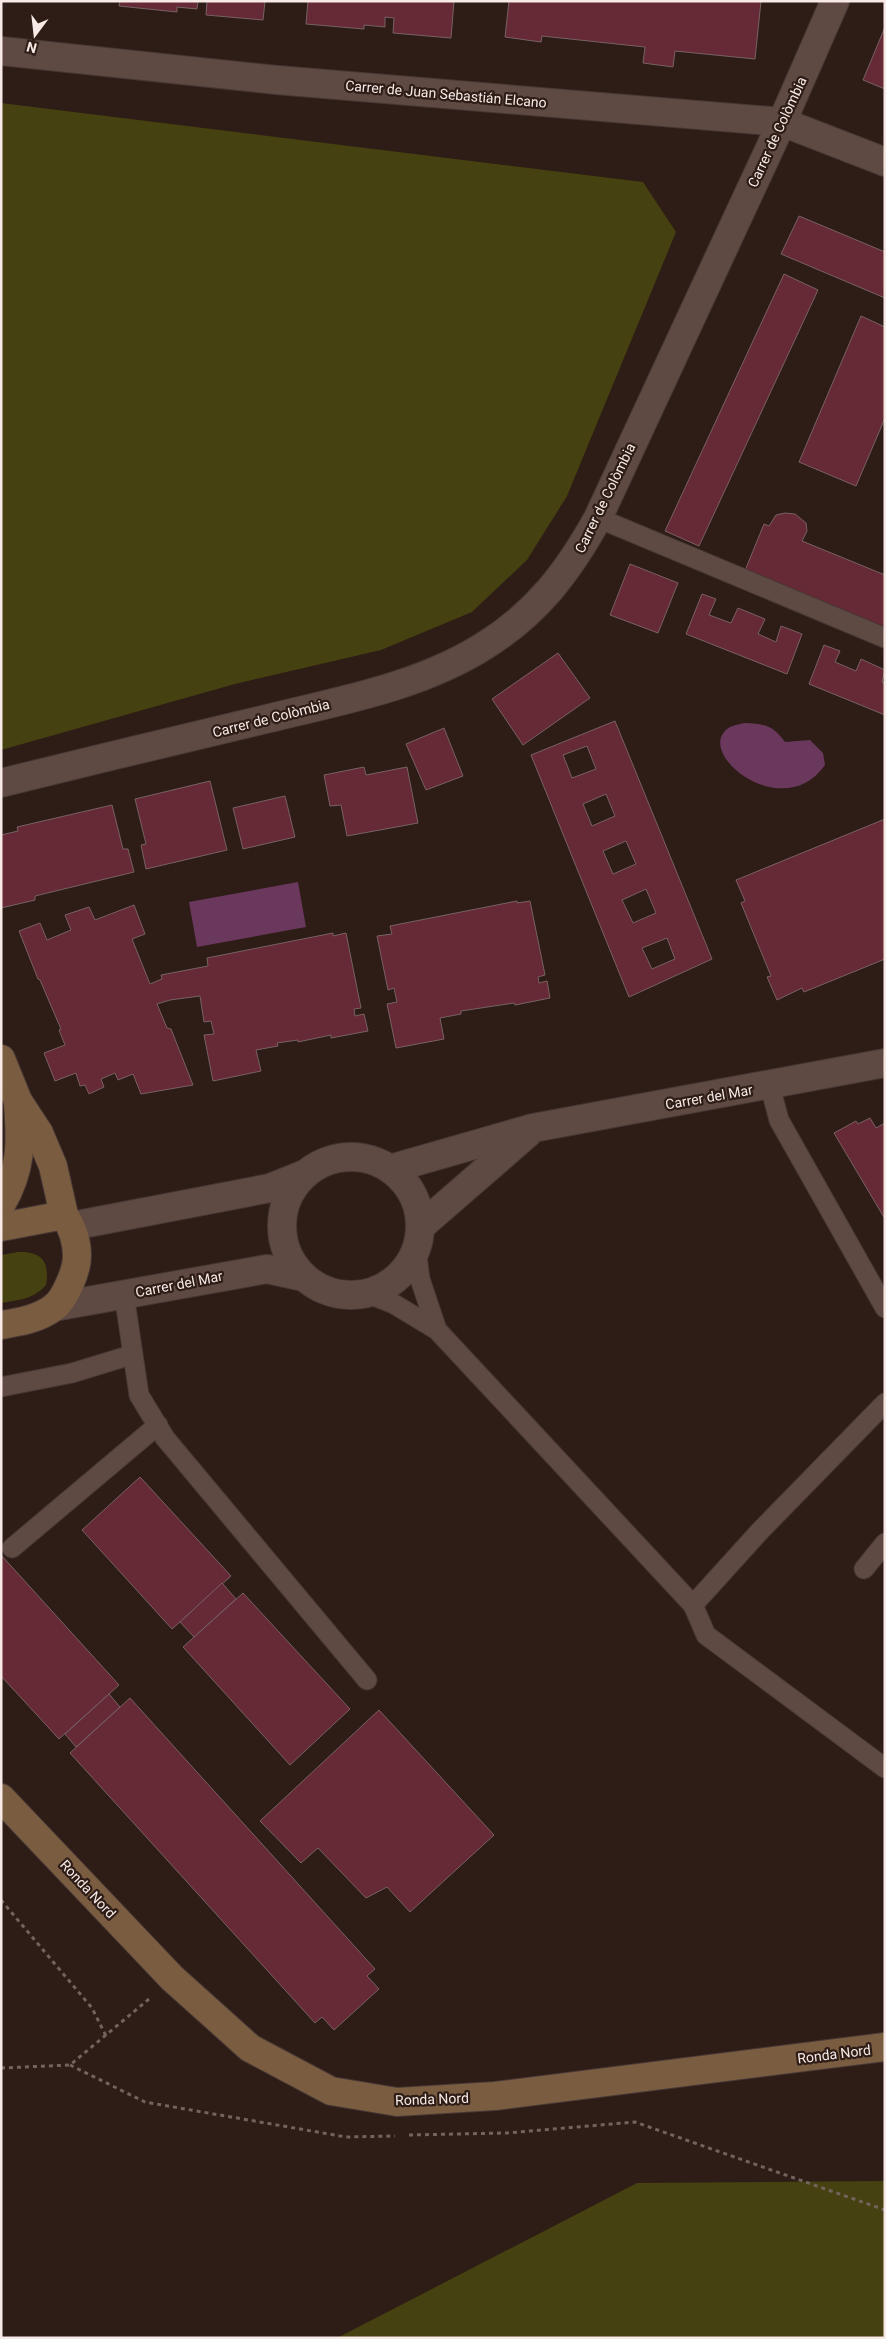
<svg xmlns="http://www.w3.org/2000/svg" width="886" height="2339" viewBox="0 0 886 2339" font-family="Roboto,sans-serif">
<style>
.green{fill:#454110}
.water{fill:#6a385d}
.building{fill:#652a36;stroke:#786164;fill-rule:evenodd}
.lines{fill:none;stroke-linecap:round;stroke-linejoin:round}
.service-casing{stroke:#473835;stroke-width:21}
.minor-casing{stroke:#473835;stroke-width:30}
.tertiary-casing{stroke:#473835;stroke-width:30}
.secondary-casing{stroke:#473835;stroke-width:30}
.path{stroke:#73635d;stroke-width:3;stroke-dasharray:4 4;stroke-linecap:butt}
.service{stroke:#5e4a43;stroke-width:19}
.minor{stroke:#5e4a43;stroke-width:28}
.tertiary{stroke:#5e4a43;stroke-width:28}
.secondary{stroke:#7a5c41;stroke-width:28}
.labels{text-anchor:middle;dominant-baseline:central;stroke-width:4.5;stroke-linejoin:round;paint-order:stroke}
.street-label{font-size:14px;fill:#f7eae6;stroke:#2e1c16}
</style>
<rect width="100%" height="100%" fill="#2e1c16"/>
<g class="green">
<path d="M1,103L643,182L676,232L567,496L527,560L472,612L381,650L235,684L1,750Z"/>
<path d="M18,1252C42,1251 50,1262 46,1285C34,1299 19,1300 1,1303V1255Z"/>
<path d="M885,2181V2338H337L637,2183Z"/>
</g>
<g class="water">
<path d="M745,723C765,724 773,725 785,742L810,740L823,753L825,765C783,826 690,751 730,727C734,725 740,724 745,723Z"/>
<path d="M298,882L306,927L197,947L189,902Z"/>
</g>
<g class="building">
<path d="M120,1H198L197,9L177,7V12L119,6Z"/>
<path d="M207,1H265L263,20L206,15Z"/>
<path d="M308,1H454L451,38L393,33L394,18L385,17V27L364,25V29L306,24Z"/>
<path d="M509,1H761L755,59L675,51L673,67L643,63L645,47L542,36L541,42L505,37Z"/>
<path d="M885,27V89L863,80Z"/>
<path d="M799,216L885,252V298L781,254Z"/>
<path d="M784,274L818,290L699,546L665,531Z"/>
<path d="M861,316L885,327V418L856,486L799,462Z"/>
<path d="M785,513L795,514L806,523L807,531L802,541L885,575V632L744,573L764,524L769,526L776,515Z"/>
<path d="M630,564L678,583L658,633L610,615Z"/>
<path d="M702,594L716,599L709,615L731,623L738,608L765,619L758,634L776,642L781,626L802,634L787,674L686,634Z"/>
<path d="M824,645L840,651L835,662L856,671L861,659L885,670L882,682L885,683V715L809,684Z"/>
<path d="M558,653L590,698L523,745L492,699Z"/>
<path d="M615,721L712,959L629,997L531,755ZM587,746L596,769L572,778L563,755ZM606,794L615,816L592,826L583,804ZM626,841L636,864L613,874L603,851ZM646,889L656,913L633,923L622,900ZM667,938L675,959L652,969L642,948Z"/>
<path d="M444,728L463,776L426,790L406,744Z"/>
<path d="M364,767L366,775L407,767L418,823L347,836L341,805L330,806L324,775Z"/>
<path d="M210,781L227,850L146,869L141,845L146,844L135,799Z"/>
<path d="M285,796L295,837L243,849L233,808Z"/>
<path d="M112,805L123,849H128L134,872L35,896V900L1,908V835L18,831L17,827Z"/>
<path d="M885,819V959L804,992L802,988L777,1000L767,977L771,976L741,903L745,901L736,880Z"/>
<path d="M517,901V903L530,901L545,975L538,977L539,983L547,981L550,998L515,1005L514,1003L461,1011V1014L440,1018L444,1039L396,1048L387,1004L397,1002L394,988L388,990L377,936L392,934L390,926Z"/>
<path d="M134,905L145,934L132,939L150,984L162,979L161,975L208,966L207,958L333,933V936L346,933L361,1008L354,1009L355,1016L364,1014L368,1031L331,1038V1035L298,1042V1040L277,1043L278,1046L256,1050L261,1071L213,1081L204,1035L214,1034L211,1021L204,1022L200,996L170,1000L157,1004L167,1028L171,1029L193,1085L141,1094L133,1074L118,1080L115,1073L101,1079L104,1087L89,1094L85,1085L80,1086L76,1073L55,1081L44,1053L65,1045L59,1030L61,1029L40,980L38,979L19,931L40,923L47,940L71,930L65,915L89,907L95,920Z"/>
<path d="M870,1118L876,1128L885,1123V1219L834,1133L856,1121L858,1124Z"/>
<path d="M140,1477L231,1576L172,1629L82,1530Z"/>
<path d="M1,1555L119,1685L59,1739L1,1676Z"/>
<path d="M222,1583L236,1599L194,1637L180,1622Z"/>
<path d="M243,1593L350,1709L290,1765L183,1647Z"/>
<path d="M109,1694L120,1707L76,1747L65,1734Z"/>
<path d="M130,1698L375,1969L367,1976L379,1989L334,2030L322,2017L315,2023L70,1753Z"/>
<path d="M379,1710L494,1835L410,1912L387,1887L366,1898L318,1848L301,1863L260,1821Z"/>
</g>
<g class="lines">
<defs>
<g id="service">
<path d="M598,518L885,638"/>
<path d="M770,1086L779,1120L885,1308"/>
<path d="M416,1249L420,1279L437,1330"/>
<path d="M124,1294L139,1395L165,1438L367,1680"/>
<path d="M368,1294L394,1304L437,1330L693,1605L760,1531L885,1403"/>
<path d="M1,1387L72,1373L131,1355"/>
<path d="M12,1548L158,1425"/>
<path d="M864,1569L885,1543"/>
<path d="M693,1605L706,1635L885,1768"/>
</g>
<g id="minor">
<path d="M1,51L277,80L782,122L885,162"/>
<path d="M1,783C89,761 178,740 266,719C339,701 419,687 484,646C537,613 568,572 598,518L782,122L835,1"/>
</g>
<g id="tertiary">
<circle cx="351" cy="1226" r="69"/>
<path d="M390,1169L533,1128L885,1063"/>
<path d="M72,1226L270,1188L305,1174"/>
<path d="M420,1227L527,1134"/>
<path d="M54,1307L267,1269L304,1277"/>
</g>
<g id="secondary">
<path d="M1,1059L18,1101L39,1133L53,1166L64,1215"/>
<path d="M1,1205C22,1169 21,1143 18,1103"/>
<path d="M1,1227L64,1215C72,1227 77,1242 77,1256C77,1270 65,1300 53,1308C38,1319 19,1322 1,1325"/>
<path d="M1,1798L172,1978L250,2048L331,2091L397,2102L495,2096L885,2047"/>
</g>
</defs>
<use href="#service" class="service-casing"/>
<use href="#minor" class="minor-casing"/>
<use href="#tertiary" class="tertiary-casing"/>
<use href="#secondary" class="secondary-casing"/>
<g class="path">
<path d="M1,1900L92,2008L106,2036"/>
<path d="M70,2065L145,2102L346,2137L395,2136"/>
<path d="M1,2068L70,2065L149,1999"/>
<path d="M409,2135L507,2133L635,2122L885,2210"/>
</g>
<use href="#service" class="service"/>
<use href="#minor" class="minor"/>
<use href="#tertiary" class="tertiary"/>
<use href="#secondary" class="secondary"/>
</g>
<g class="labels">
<g class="street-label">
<text transform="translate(446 94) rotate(5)">Carrer de Juan Sebastián Elcano</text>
<text transform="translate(777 132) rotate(-65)">Carrer de Colòmbia</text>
<text transform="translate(605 498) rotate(-64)">Carrer de Colòmbia</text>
<text transform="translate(271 718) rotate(-14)">Carrer de Colòmbia</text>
<text transform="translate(709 1097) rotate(-10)">Carrer del Mar</text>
<text transform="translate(179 1284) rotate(-11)">Carrer del Mar</text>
<text transform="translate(88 1889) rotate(47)">Ronda Nord</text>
<text transform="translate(834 2054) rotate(-7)">Ronda Nord</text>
<text transform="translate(432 2099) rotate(-2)">Ronda Nord</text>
</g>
</g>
<rect width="886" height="2339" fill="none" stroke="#f7eae6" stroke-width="5"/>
<g transform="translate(35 35) rotate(195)" stroke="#2e1c16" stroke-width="4" paint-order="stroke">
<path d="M0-4L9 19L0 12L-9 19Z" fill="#f7eae6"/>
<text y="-8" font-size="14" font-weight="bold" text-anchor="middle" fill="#f7eae6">N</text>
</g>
</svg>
